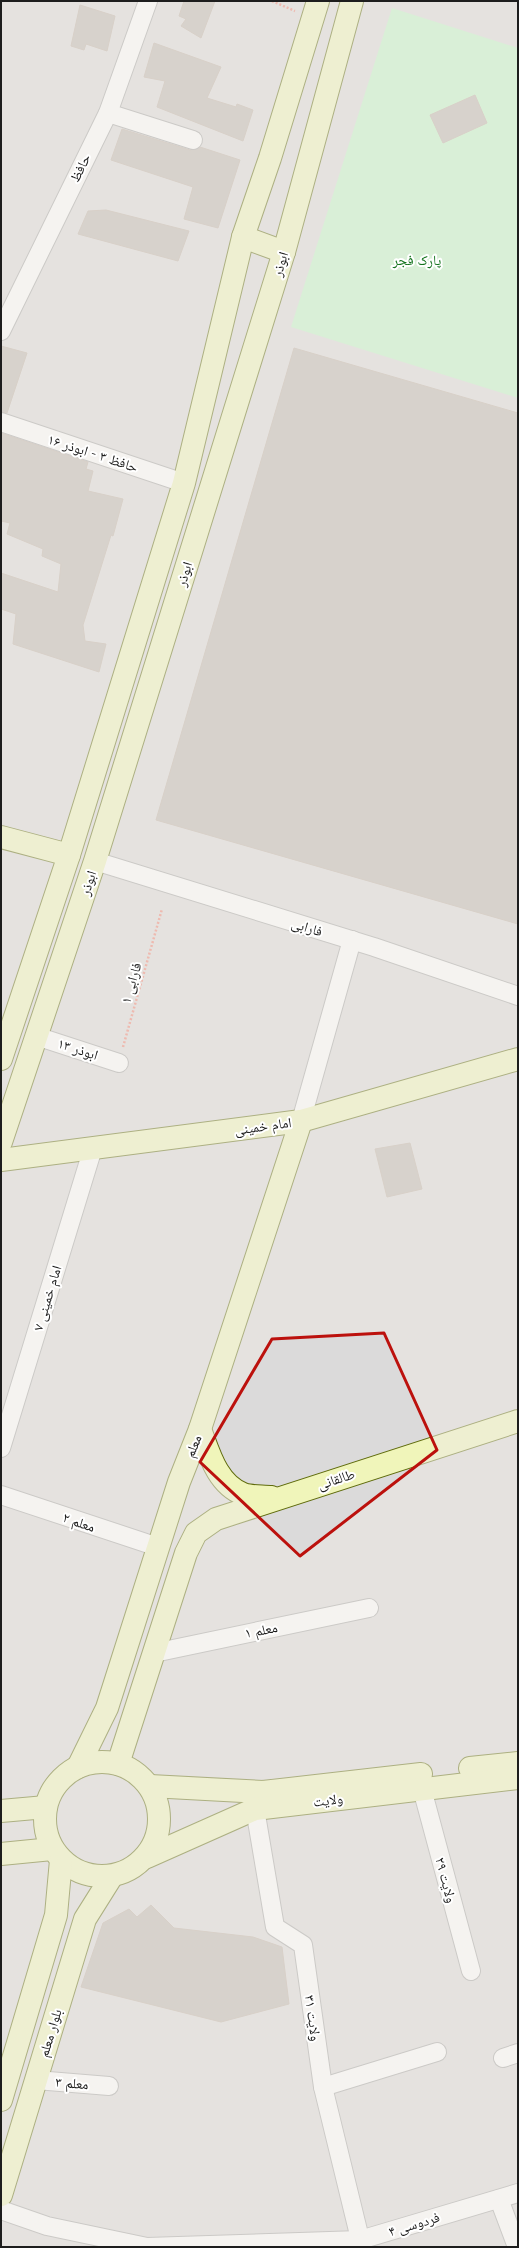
<svg xmlns="http://www.w3.org/2000/svg" width="519" height="2248" viewBox="0 0 519 2248" font-family="Quicksand,'Noto Naskh Arabic',sans-serif">
<style>
.residential{fill:#dbdada}
.park{fill:#c2f5c7}
.building{fill:#bdb6b0;stroke:#beb1a6}
.lines{fill:none;stroke-linecap:round;stroke-linejoin:round}
.street-casing{stroke:#a4a4a4;stroke-width:20}
.secondary-casing{stroke:#5f6b0c;stroke-width:24}
.path{stroke:#f08171;stroke-width:2.5;stroke-dasharray:2 2;stroke-linecap:butt}
.street{stroke:#fff;stroke-width:18}
.secondary{stroke:#f0f5ba;stroke-width:22}
.marked{fill:none;stroke:#bc110d;stroke-width:3;stroke-linejoin:round}
.labels{text-anchor:middle;dominant-baseline:central;stroke-width:4;stroke-linejoin:round;paint-order:stroke}
.street-label{font-size:14px;fill:#1d1d1d;stroke:#fff}
.park-label{font-size:14px;fill:#13731d;stroke:#fff}
</style>
<rect width="100%" height="100%" fill="#edeae3"/>
<rect class="residential" x="1" y="1" width="517" height="2246"/>
<path class="park" d="M392,8L518,48V398L291,327Z"/>
<g class="building">
<path d="M184,1H215L201,38L181,26L186,19L179,16Z"/>
<path d="M80,5L115,16L107,51L86,44L84,50L71,46Z"/>
<path d="M154,43L221,67L207,98L236,107L237,104L253,110L243,141L157,107L165,81L144,77Z"/>
<path d="M475,95L487,123L443,143L430,115Z"/>
<path d="M122,129L190,150L200,147L240,160L218,228L184,219L193,187L111,160Z"/>
<path d="M106,210L189,231L178,261L78,234L88,211Z"/>
<path d="M1,346L27,353L7,413L1,412Z"/>
<path d="M294,348L518,413V924L156,820Z"/>
<path d="M1,433L88,462L86,469L93,471L88,491L123,499L113,536L111,535L83,625L85,641L106,644L99,672L13,644L16,614L1,609V573L58,592L61,564L42,556L43,549L7,534L10,523L1,521Z"/>
<path d="M410,1143L422,1189L387,1197L375,1149Z"/>
<path d="M151,1905L174,1928L253,1937L282,1947L289,2004L221,2022L81,1987L103,1923L129,1909L137,1917Z"/>
</g>
<g class="lines">
<defs>
<g id="street">
<path d="M108,113L193,140"/>
<path d="M1,331L108,113L148,1"/>
<path d="M1,422L184,483"/>
<path d="M95,861L374,947L518,996"/>
<path d="M36,1036L119,1063"/>
<path d="M301,1121L352,940"/>
<path d="M1,1448L93,1148"/>
<path d="M1,1495L158,1547"/>
<path d="M154,1653L369,1608"/>
<path d="M422,1789L471,1971"/>
<path d="M255,1809L275,1927L303,1945L323,2087L362,2247"/>
<path d="M503,2058L518,2053"/>
<path d="M36,2080L109,2086"/>
<path d="M323,2087L437,2052"/>
<path d="M499,2199L517,2247"/>
<path d="M1,2210L47,2226L147,2247L360,2240L518,2193"/>
</g>
<g id="secondary">
<path d="M243,237L284,252"/>
<path d="M1,837L69,855"/>
<path d="M1,1059L69,855L184,483L243,237L270,158L318,1"/>
<path d="M1,1142L95,861L284,252L352,1"/>
<path d="M1,1160L301,1121L518,1059"/>
<path d="M200,1429C209,1453 217,1484 243,1494C251,1497 263,1496 271,1497"/>
<circle cx="102" cy="1819" r="57"/>
<path d="M118,1764L186,1553L196,1533L216,1519L518,1421"/>
<path d="M78,1767L107,1708L179,1482L200,1429L301,1121"/>
<path d="M470,1768L518,1763"/>
<path d="M150,1786L263,1792L421,1774"/>
<path d="M1,1811L46,1807"/>
<path d="M1,1854L52,1849"/>
<path d="M147,1857L255,1809L518,1778"/>
<path d="M1,2100L56,1915L61,1860"/>
<path d="M1,2195L85,1919L112,1876"/>
</g>
</defs>
<use href="#street" class="street-casing"/>
<use href="#secondary" class="secondary-casing"/>
<g class="path">
<path d="M272,1L295,11"/>
<path d="M123,1047L162,909"/>
</g>
<use href="#street" class="street"/>
<use href="#secondary" class="secondary"/>
</g>
<path d="M0 0H519V2248H0ZM384,1333L437,1450L300,1556L200,1462L272,1339Z" fill="#edeae3" fill-opacity=".55" fill-rule="evenodd"/>
<path class="marked" d="M384,1333L437,1450L300,1556L200,1462L272,1339Z"/>
<g class="labels">
<g class="street-label">
<text transform="translate(80 168) rotate(-64)">حافظ</text>
<text transform="translate(280 264) rotate(-73)">ابوذر</text>
<text transform="translate(93 453) rotate(18)">حافظ ۳ - ابوذر ۱۶</text>
<text transform="translate(184 574) rotate(-73)">ابوذر</text>
<text transform="translate(88 883) rotate(-72)">ابوذر</text>
<text transform="translate(307 927) rotate(17)">فارابی</text>
<text transform="translate(131 983) rotate(-74)">فارابی ۱</text>
<text transform="translate(78 1049) rotate(18)">ابوذر ۱۳</text>
<text transform="translate(263 1126) rotate(-8)">امام خمینی</text>
<text transform="translate(47 1298) rotate(-73)">امام خمینی ۷</text>
<text transform="translate(193 1446) rotate(-68)">معلم</text>
<text transform="translate(336 1479) rotate(-18)">طالقانی</text>
<text transform="translate(79 1522) rotate(19)">معلم ۲</text>
<text transform="translate(261 1630) rotate(-11)">معلم ۱</text>
<text transform="translate(328 1800) rotate(-7)">ولایت</text>
<text transform="translate(446 1880) rotate(75)">ولایت ۲۹</text>
<text transform="translate(313 2018) rotate(82)">ولایت ۳۱</text>
<text transform="translate(50 2033) rotate(-73)">بلوار معلم</text>
<text transform="translate(72 2083) rotate(5)">معلم ۳</text>
<text transform="translate(414 2224) rotate(-17)">فردوسی ۴</text>
</g>
<g class="park-label">
<text x="417" y="260">پارک فجر</text>
</g>
</g>
<rect width="519" height="2248" fill="none" stroke="#1d1d1d" stroke-width="4"/>
</svg>
